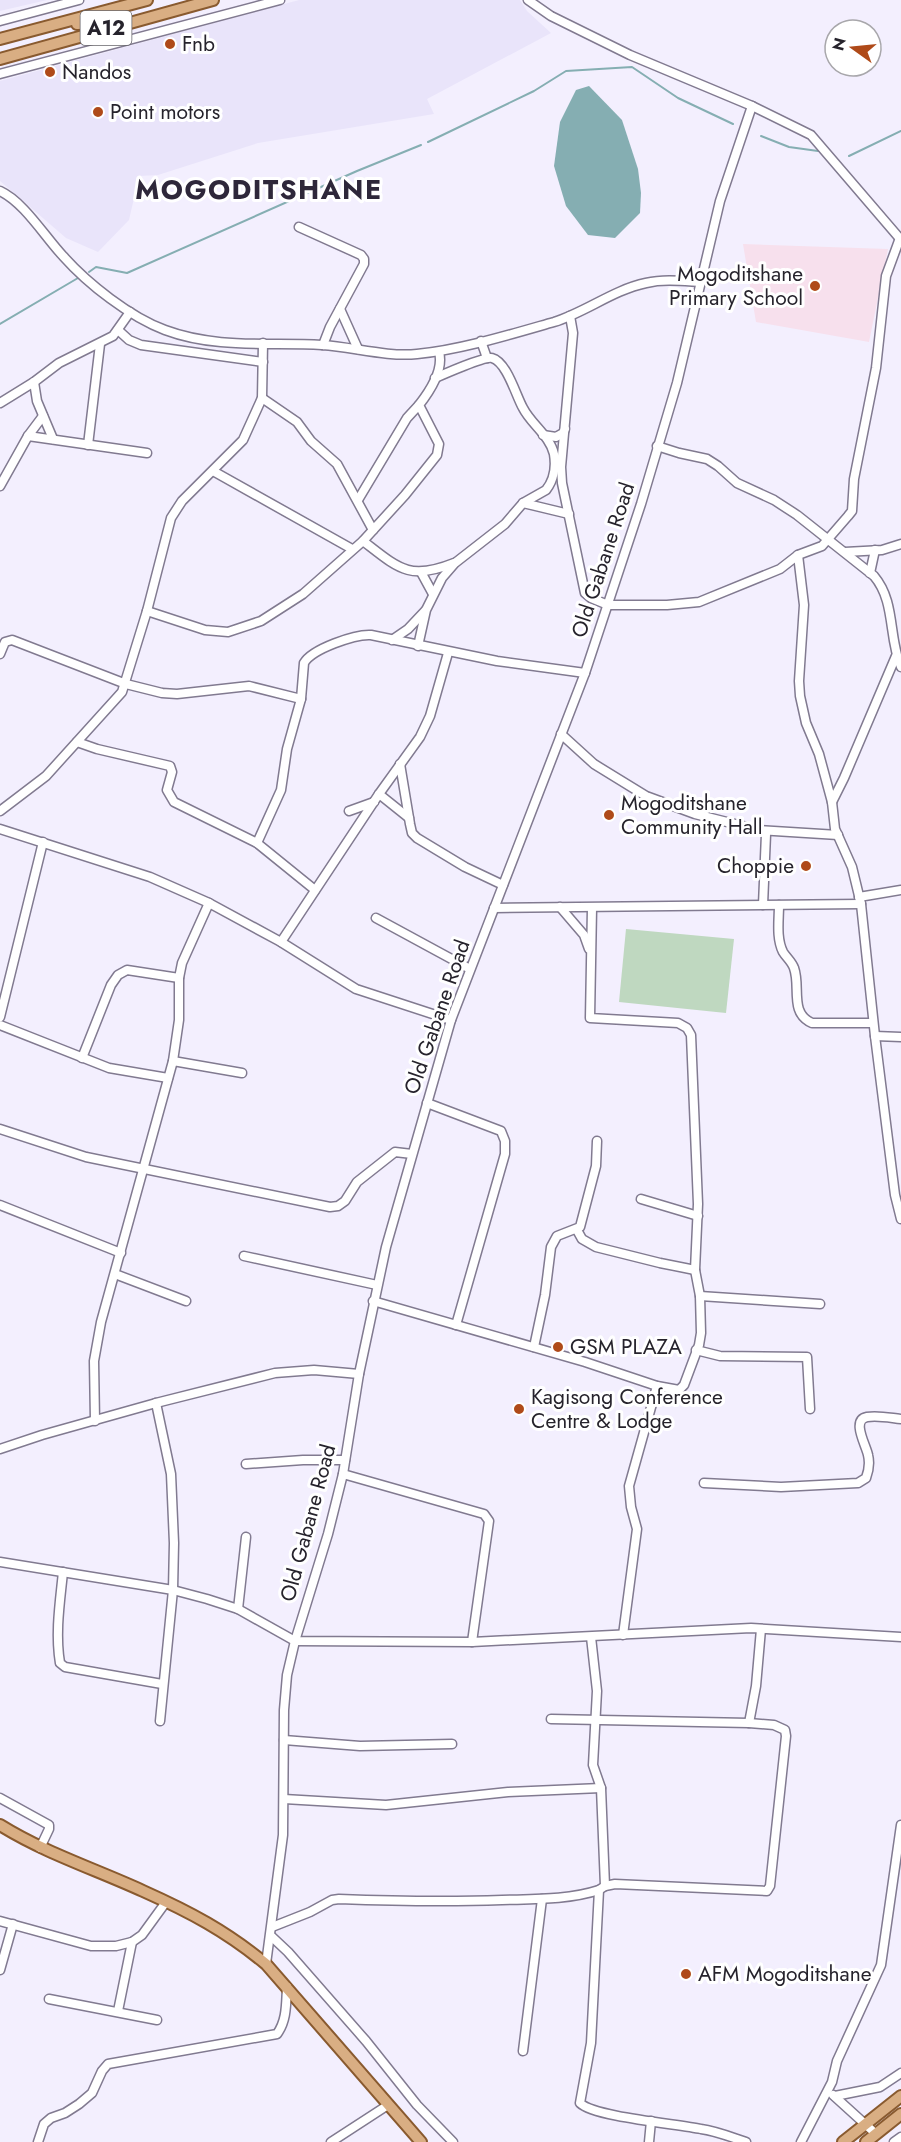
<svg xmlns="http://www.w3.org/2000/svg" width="901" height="2142" viewBox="0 0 901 2142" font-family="Jost,sans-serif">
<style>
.commercial{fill:#e9e4fa}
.education{fill:#f7e0ed}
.green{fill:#bfd8c0}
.water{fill:#85aeb2}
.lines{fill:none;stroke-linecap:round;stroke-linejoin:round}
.stream{stroke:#85aeb2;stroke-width:2}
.minor-casing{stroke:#817a90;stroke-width:11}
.major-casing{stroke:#895a2f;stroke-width:14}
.minor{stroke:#fff;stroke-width:8}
.major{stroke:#d9ae83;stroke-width:10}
.poi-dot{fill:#af4a19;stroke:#fff;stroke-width:2}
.labels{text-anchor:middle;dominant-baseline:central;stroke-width:6;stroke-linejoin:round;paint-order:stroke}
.shield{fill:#fff;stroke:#67656b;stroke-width:1.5}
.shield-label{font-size:20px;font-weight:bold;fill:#26232c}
.poi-label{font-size:21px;fill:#26232c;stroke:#fff;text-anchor:start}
.street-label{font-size:21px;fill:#26232c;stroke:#fff}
.district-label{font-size:27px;font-weight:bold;letter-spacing:1.5px;fill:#2e273a;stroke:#fff}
</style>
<rect width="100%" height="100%" fill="#f3effe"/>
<g class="commercial">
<path d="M0,0H47L0,11Z"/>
<path d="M299,0H520L527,11L551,33L427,99L434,114L258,143L158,175L139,176L129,220L98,252L66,238L0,181V81Z"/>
</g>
<path class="education" d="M743,244L888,249L869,342L756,322Z"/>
<path class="green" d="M626,929L734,939L726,1013L619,1002Z"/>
<path class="water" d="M589,86L622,120L638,169L641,193L640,213L615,238L588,235L566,206L554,166L560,122L576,90Z"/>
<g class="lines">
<g class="stream">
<path d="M761,136L789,147L818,151"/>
<path d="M428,142L534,91L566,71L632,67L678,98L733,124"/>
<path d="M849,156L901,131"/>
<path d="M89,272L96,267L127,273L357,171L421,145"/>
<path d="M0,324L78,278"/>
</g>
<defs>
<g id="minor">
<path d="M528,0L551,16L630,55L752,106L811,135L901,240"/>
<path d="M0,21L79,0"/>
<path d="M0,74L280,0"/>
<path d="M0,191C24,202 45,237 63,256C88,284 130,317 165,330C216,349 269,342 322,345C353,347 386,357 417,354C460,350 512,334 554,322C586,312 613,290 646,283C664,279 682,281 700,282"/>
<path d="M299,227L361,255L364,259V264L330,327L323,345"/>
<path d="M340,309L358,349"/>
<path d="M570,316L573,333L561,467L562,483L585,593L591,598L608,605H667L699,602L780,569L798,555L822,546L848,516L852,511L854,479L876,368L886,276L900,238"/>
<path d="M118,330L129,340L141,345L263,362"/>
<path d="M481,341L487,358"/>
<path d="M34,382L37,401L53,439"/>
<path d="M262,398L297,422L311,441L337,464L373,530"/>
<path d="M0,403L34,382L59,363L113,336L130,312"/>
<path d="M543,435L556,437L563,433L565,429"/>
<path d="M28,436L147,453"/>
<path d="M88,445L100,344"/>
<path d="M657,446L679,453L707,459L718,466L737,483L774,500L797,515L874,576C896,602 888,637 901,667"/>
<path d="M213,471L352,549"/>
<path d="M0,486L28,436L43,416"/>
<path d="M358,500L407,418L419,405"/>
<path d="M523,503L569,514"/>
<path d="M363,541C398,568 409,581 454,563"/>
<path d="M845,552L882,550L901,544"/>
<path d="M798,555L804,605L799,681L800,696L806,723L819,754L832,802L835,829L852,867L861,904L875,1036L895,1195L901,1219"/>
<path d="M421,572L433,594"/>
<path d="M870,573L875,550"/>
<path d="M147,611L205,630L228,632L261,621L303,594L363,541L405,495L437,455L439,444L419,405C430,391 444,370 439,352"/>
<path d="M392,640L408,629L425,611"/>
<path d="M418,646L426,610L442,578L455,563L505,524L523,503L546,490C554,480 556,466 554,454C550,436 531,424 523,408C516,396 507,362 492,358C485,356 444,374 435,378"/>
<path d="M0,654L5,642L12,640L126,684L162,693L177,694L249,686L301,699"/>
<path d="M561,734L594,764L646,796L695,814L759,830L838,835"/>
<path d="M77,742L97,749L170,766L172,772L167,790L174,802L257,843L315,890"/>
<path d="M400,764L410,824L412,833L417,838L465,867L503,885"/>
<path d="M379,794L409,818"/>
<path d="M832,802L844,778L896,656"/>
<path d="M0,811L46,776L122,692L147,611L171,518L182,501L243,440L262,398L263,343"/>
<path d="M349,811L374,802"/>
<path d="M0,829L150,877L209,903L281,942L356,989L451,1020"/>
<path d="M257,843L281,790L287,749L301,699L304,663C312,649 355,634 371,635L497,661L585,673"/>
<path d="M859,897L901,890"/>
<path d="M763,905L766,834"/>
<path d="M779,905C779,920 776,938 783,952C786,957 792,962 794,968C801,987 789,1013 812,1023H873"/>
<path d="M560,907L584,935L589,949"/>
<path d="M494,908L861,904"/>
<path d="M376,918L470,969"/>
<path d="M281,942L379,794L420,737L430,716L448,653"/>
<path d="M0,1017L43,842"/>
<path d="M0,1025L109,1068L168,1078"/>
<path d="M875,1036L901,1037"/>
<path d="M82,1058L111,985L118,975L127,970L179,978"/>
<path d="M173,1061L242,1073"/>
<path d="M427,1103L501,1131L505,1141V1154L456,1325"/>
<path d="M0,1129L86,1157L330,1207L338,1206L345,1201L357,1182L395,1152L412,1154"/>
<path d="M641,1199L698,1216"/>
<path d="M0,1205L121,1253"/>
<path d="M577,1230L582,1239L596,1247L660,1263L695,1270"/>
<path d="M244,1256L377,1285"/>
<path d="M115,1274L186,1301"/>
<path d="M700,1296L820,1304"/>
<path d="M373,1301L585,1362L657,1386L679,1390L684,1385L699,1345L701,1333L700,1296L695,1270L698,1204L691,1035L687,1028L678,1023L590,1018L592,908"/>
<path d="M534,1347L545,1295L551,1247L557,1236L580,1227L596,1166L597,1141"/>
<path d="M696,1350L720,1356L807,1357L810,1409"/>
<path d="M156,1403L171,1474L174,1543L173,1590L160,1721"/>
<path d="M95,1421L94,1361L101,1322L173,1061L179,1020V978L182,963L209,903"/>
<path d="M0,1449L42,1435L156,1403L275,1373L314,1370L359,1374"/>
<path d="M246,1464L303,1460H345"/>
<path d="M343,1474L484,1514L489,1521L472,1642"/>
<path d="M704,1483L781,1487L858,1483L866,1478C869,1470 870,1463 868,1455C866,1445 851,1420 867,1417C878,1415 891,1418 901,1419"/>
<path d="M0,1562L173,1590L207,1599L238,1609L295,1641L472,1642L751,1628L901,1637"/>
<path d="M63,1572C60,1602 55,1633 60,1663L65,1667L162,1684"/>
<path d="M238,1609L246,1537"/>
<path d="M623,1635L637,1529L631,1507L629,1486L657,1386"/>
<path d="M591,1637L597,1691L593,1765L601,1788L605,1886L599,1890L591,2043L580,2103C594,2117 678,2124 701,2129C716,2131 731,2137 746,2142"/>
<path d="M551,1719L749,1723L774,1725L785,1730L786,1736L770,1886L767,1891L615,1884L605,1886"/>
<path d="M749,1723L756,1686L761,1629"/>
<path d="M284,1740L360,1746L452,1744"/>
<path d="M0,1798L49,1825V1829L40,1848"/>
<path d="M284,1799L386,1805L508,1792L601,1788"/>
<path d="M0,1921L91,1946H116L132,1942L142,1935L166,1902"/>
<path d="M272,1927L310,1912L332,1900L339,1899C393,1901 447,1902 502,1900C534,1899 568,1900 599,1890"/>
<path d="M271,1936L288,1952L366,2041L417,2105L453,2142"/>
<path d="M266,1964L283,1835L284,1710L287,1675L295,1641L328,1534L343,1474L359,1374L386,1247L451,1020L585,673L641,504L677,383L720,201L752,106"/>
<path d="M0,1970L13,1924"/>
<path d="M49,1999L157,2020"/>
<path d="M118,2011L132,1942"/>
<path d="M523,2051L542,1899"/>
<path d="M833,2095L876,2134"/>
<path d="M835,2096L880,2087L901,2073"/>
<path d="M38,2142L44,2124L51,2118L65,2113L79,2104L92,2093L102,2071L108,2064L277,2034C287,2020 286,2004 287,1987"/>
<path d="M331,2142L388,2105"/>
<path d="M649,2142L651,2121"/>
<path d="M801,2142L832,2082L837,2061L881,1965L901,1825"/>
<path d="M894,2142L901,2137"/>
</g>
<g id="major">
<path d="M77,24L98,23L102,30"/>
<path d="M0,39L147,0"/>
<path d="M0,59L213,0"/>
<path d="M0,1825C45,1853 95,1869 143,1891C190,1912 226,1931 266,1964L421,2142"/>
<path d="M843,2142L901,2096"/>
<path d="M866,2142L901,2114"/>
</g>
</defs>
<use href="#minor" class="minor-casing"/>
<use href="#major" class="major-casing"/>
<use href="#minor" class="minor"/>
<use href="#major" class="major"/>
</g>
<g class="poi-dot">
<circle cx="170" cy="44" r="6"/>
<circle cx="50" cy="72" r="6"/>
<circle cx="98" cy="112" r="6"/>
<circle cx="815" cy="286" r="6"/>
<circle cx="609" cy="815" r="6"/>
<circle cx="806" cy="866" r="6"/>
<circle cx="558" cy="1347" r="6"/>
<circle cx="519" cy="1409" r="6"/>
<circle cx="686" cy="1974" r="6"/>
</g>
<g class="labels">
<rect class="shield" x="80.5" y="11" width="51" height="34" rx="4.5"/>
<g class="shield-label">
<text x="106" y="28">A12</text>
</g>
<g class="poi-label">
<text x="182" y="44">Fnb</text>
<text x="62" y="72">Nandos</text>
<text x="110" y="112">Point motors</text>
<text x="803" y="274" text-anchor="end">Mogoditshane<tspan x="803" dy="24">Primary School</tspan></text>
<text x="621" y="803">Mogoditshane<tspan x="621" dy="24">Community Hall</tspan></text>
<text x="794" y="866" text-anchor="end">Choppie</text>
<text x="570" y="1347">GSM PLAZA</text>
<text x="531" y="1397">Kagisong Conference<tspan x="531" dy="24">Centre &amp; Lodge</tspan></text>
<text x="698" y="1974">AFM Mogoditshane</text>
</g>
<g class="street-label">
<text transform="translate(603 560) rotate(-72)">Old Gabane Road</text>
<text transform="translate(437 1017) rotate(-71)">Old Gabane Road</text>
<text transform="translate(308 1523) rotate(-75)">Old Gabane Road</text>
</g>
<g class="district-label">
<text x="259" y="189">MOGODITSHANE</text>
</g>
</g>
<g transform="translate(853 48) rotate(285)"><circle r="28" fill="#ffffff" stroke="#a8a7ab" stroke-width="1.5"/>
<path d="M0-4.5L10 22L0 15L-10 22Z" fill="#af4a19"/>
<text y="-9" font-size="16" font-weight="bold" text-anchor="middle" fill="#26232c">N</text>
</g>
</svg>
